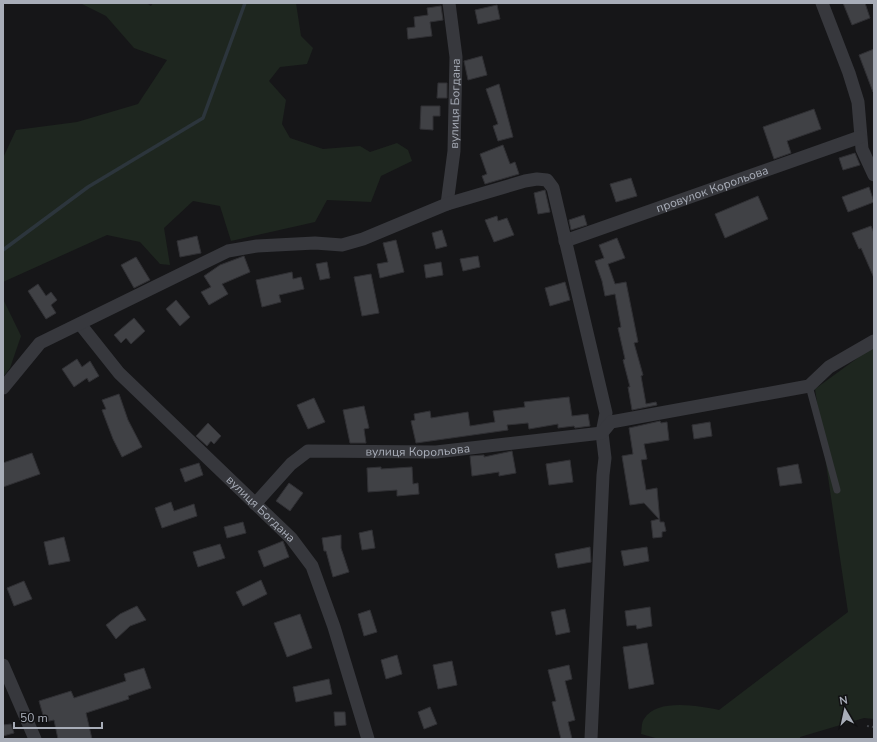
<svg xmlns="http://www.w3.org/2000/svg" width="877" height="742" viewBox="0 0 877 742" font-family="'Nunito Sans',sans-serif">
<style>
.green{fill:#1e261f}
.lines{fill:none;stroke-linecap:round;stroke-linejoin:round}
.stream{stroke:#2c353c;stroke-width:3.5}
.building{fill:#404145;stroke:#303034}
.path{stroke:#3d3f44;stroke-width:2;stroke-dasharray:2 3;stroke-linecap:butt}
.service{stroke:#37383d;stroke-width:7}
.minor{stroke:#37383d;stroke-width:13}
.labels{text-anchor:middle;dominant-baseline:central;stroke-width:4;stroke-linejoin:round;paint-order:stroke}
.street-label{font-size:12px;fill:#a8adb8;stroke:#111113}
</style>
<rect width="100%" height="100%" fill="#161618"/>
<g class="green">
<path d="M80,3H146L151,6L153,3H296L301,36L313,48L307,64L280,67L269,81L286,100L282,124L290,138L323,149L360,146L370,152L397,143L408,150L412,161L381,176L371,202L327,200L315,222L231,241L220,206L193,201L164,228L170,265L160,264L140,242L107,235L3,282V158L16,130L77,122L138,104L167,60L134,48L106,16Z"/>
<path d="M3,299L21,336L10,368L3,377Z"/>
<path d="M874,346V719L864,718L800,737V739H659L641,734C642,730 641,723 644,719C657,698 698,706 719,710L848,612L815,389Z"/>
</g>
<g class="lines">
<path class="stream" d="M3,250L88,187L203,118L245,3"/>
</g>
<g class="building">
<path d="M843,3H865L870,18L852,25Z"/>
<path d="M497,5L500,19L478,24L475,10Z"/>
<path d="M441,6L443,20L430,22L432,36L408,39L407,28L415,27L414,17L428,15L427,8Z"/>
<path d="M874,49V92H873L859,55Z"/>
<path d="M482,56L487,75L468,80L464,61Z"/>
<path d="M438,83H447V98H437Z"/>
<path d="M499,84L513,137L498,141L493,126L498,124L486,89Z"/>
<path d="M421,106H440V116H433V130L420,129Z"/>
<path d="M814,109L821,129L787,141L791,153L774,159L763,127Z"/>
<path d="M503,145L510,164L515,162L519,174L485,184L482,176L487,174L480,154Z"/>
<path d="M855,153L860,165L843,170L839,158Z"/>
<path d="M631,178L637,196L616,202L610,184Z"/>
<path d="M869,187L874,202L848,212L842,197Z"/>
<path d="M545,190L550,212L538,214L534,193Z"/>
<path d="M758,196L768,219L725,238L715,214Z"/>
<path d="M584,215L587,225L571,230L569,220Z"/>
<path d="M497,216L498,221L507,218L514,235L494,242L485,220Z"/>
<path d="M871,226L874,233V278L861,248L859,249L852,233Z"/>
<path d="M442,230L447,246L436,249L432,233Z"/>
<path d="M197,236L201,253L180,257L177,241Z"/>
<path d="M617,238L625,258L608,264L615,284L626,282L638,342L634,343L643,375L641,376L646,404L656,402L657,405L632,410L628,387H630L623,360L625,359L618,328L621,327L615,294L605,296L602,281L595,261L604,258L599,245Z"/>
<path d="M396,240L404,272L380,278L377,264L388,262L383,243Z"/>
<path d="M244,256L250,272L222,284L228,294L209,305L201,292L211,287L204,276L220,265Z"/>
<path d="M478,256L480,267L463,271L460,259Z"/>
<path d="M136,257L150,280L134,288L121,265Z"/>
<path d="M327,262L330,278L320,280L316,264Z"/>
<path d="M441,262L443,275L426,278L424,265Z"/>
<path d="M292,272L293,279L301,277L304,289L279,295L281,302L262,307L256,280Z"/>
<path d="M371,274L379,313L362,316L354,277Z"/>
<path d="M565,282L570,300L550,306L545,288Z"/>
<path d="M38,284L46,296L51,292L57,300L51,305L56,313L46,319L28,291Z"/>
<path d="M176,300L190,317L180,326L166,309Z"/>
<path d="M134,318L145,331L131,344L126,338L121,343L114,335Z"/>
<path d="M77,359L82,367L90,361L99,376L89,382L87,378L74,387L62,369Z"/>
<path d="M119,394L128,420L142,447L122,457L113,439L102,410L106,409L102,400Z"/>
<path d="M569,397L572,416L588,414L590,426L575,428L574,426L558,428V424L529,429L528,423L507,425L508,430L416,443L411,421L415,420L414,414L430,411L431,418L468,412L470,426L495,422L493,411L525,407L524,402Z"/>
<path d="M314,398L325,422L308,429L297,405Z"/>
<path d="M364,406L369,428L364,429L366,443H350L343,410Z"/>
<path d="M660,421L661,423L667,422L669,440L644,444L647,459L641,460L646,490L657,488L660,522H664L666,531L662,532V537L653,538L651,521L659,519L644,503L630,505L622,456L633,454L629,428Z"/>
<path d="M710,422L712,436L694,439L692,425Z"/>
<path d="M208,423L221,436L214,444L211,441L207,446L196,436Z"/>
<path d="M512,451L516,473L499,476V472L472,476L470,456L484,455V457Z"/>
<path d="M32,453L40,474L3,487V463Z"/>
<path d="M570,460L573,482L549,485L546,464Z"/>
<path d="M199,463L203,475L185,482L180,469Z"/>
<path d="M798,464L802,483L780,486L777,468Z"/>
<path d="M381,467V469L412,467L413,484L418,483L419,494L397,496V490L368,492L367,468Z"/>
<path d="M289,483L303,493L290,511L276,501Z"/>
<path d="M171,502L174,511L194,504L197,516L162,528L155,508Z"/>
<path d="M243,522L246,533L227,538L224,527Z"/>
<path d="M372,530L375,548L362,550L359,533Z"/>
<path d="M341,535V548L349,572L333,577L326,551H324L322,538Z"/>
<path d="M64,537L70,561L49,565L44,542Z"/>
<path d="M283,541L289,557L264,567L258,551Z"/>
<path d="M220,544L225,558L198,567L193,552Z"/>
<path d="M590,547L591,562L558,568L555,554Z"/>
<path d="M647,547L649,561L624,566L621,551Z"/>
<path d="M261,580L267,594L243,606L236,592Z"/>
<path d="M24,581L32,599L14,606L7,588Z"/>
<path d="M137,606L146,620L130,626L116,639L106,625L120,614Z"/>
<path d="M650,607L652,626L637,629L636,625L627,626L625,611Z"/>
<path d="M565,609L570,632L556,635L551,612Z"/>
<path d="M370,610L377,632L364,636L358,614Z"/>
<path d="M300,614L312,648L287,657L274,623Z"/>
<path d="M647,643L654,684L629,689L623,647Z"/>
<path d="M397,655L402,674L386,679L381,660Z"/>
<path d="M452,661L457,685L438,689L433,665Z"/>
<path d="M569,665L572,679L565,681L575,720L568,722L572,739H561L552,702L556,701L548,670Z"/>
<path d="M144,668L151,688L128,696L129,699L86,713L92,739H58L54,720L45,722L39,701L71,691L74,698L126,681L124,674Z"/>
<path d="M329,679L332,694L296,702L293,687Z"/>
<path d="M430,707L437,724L424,729L418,712Z"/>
<path d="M334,712H345L346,725L335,726Z"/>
<path d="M11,724L14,733L3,736V725Z"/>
</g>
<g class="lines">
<path class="path" d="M867,726L874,727"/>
<path class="service" d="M809,386L837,490"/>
<g class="minor">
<path d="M822,3L849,73L858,102L862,149L874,175"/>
<path id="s1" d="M447,204L454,151L456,57L449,3"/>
<path id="s2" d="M565,241L860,137"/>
<path id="s3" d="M80,324L119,373L291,538L312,566L334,627L368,739"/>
<path d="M3,388L40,343L228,251L257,246L315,243L342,245L363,239L447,204L525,181L537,179L547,180L553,188L606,413L602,433L605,458L603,475L591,739"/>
<path id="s4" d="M255,504L291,464L308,451L436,452L602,433L611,422L809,386L829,367L874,341"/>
<path d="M3,665L35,739"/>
</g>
</g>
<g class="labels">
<g class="street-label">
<text stroke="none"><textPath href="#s1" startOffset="101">вулиця Богдана</textPath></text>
<text stroke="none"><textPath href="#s2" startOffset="156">провулок Корольова</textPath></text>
<text stroke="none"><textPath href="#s4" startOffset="185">вулиця Корольова</textPath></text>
<text stroke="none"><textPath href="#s3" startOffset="259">вулиця Богдана</textPath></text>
</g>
</g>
<rect width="877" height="742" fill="none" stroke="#a8adb8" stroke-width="8"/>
<g transform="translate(845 710) rotate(351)" stroke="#111113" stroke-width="3" paint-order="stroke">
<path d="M0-3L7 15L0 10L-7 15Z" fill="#a8adb8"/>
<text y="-6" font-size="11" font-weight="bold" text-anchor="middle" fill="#a8adb8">N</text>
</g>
<path d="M14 722v6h88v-6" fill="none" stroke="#a8adb8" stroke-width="2"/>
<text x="20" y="722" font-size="12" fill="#a8adb8" stroke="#111113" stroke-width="3" paint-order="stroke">50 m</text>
</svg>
